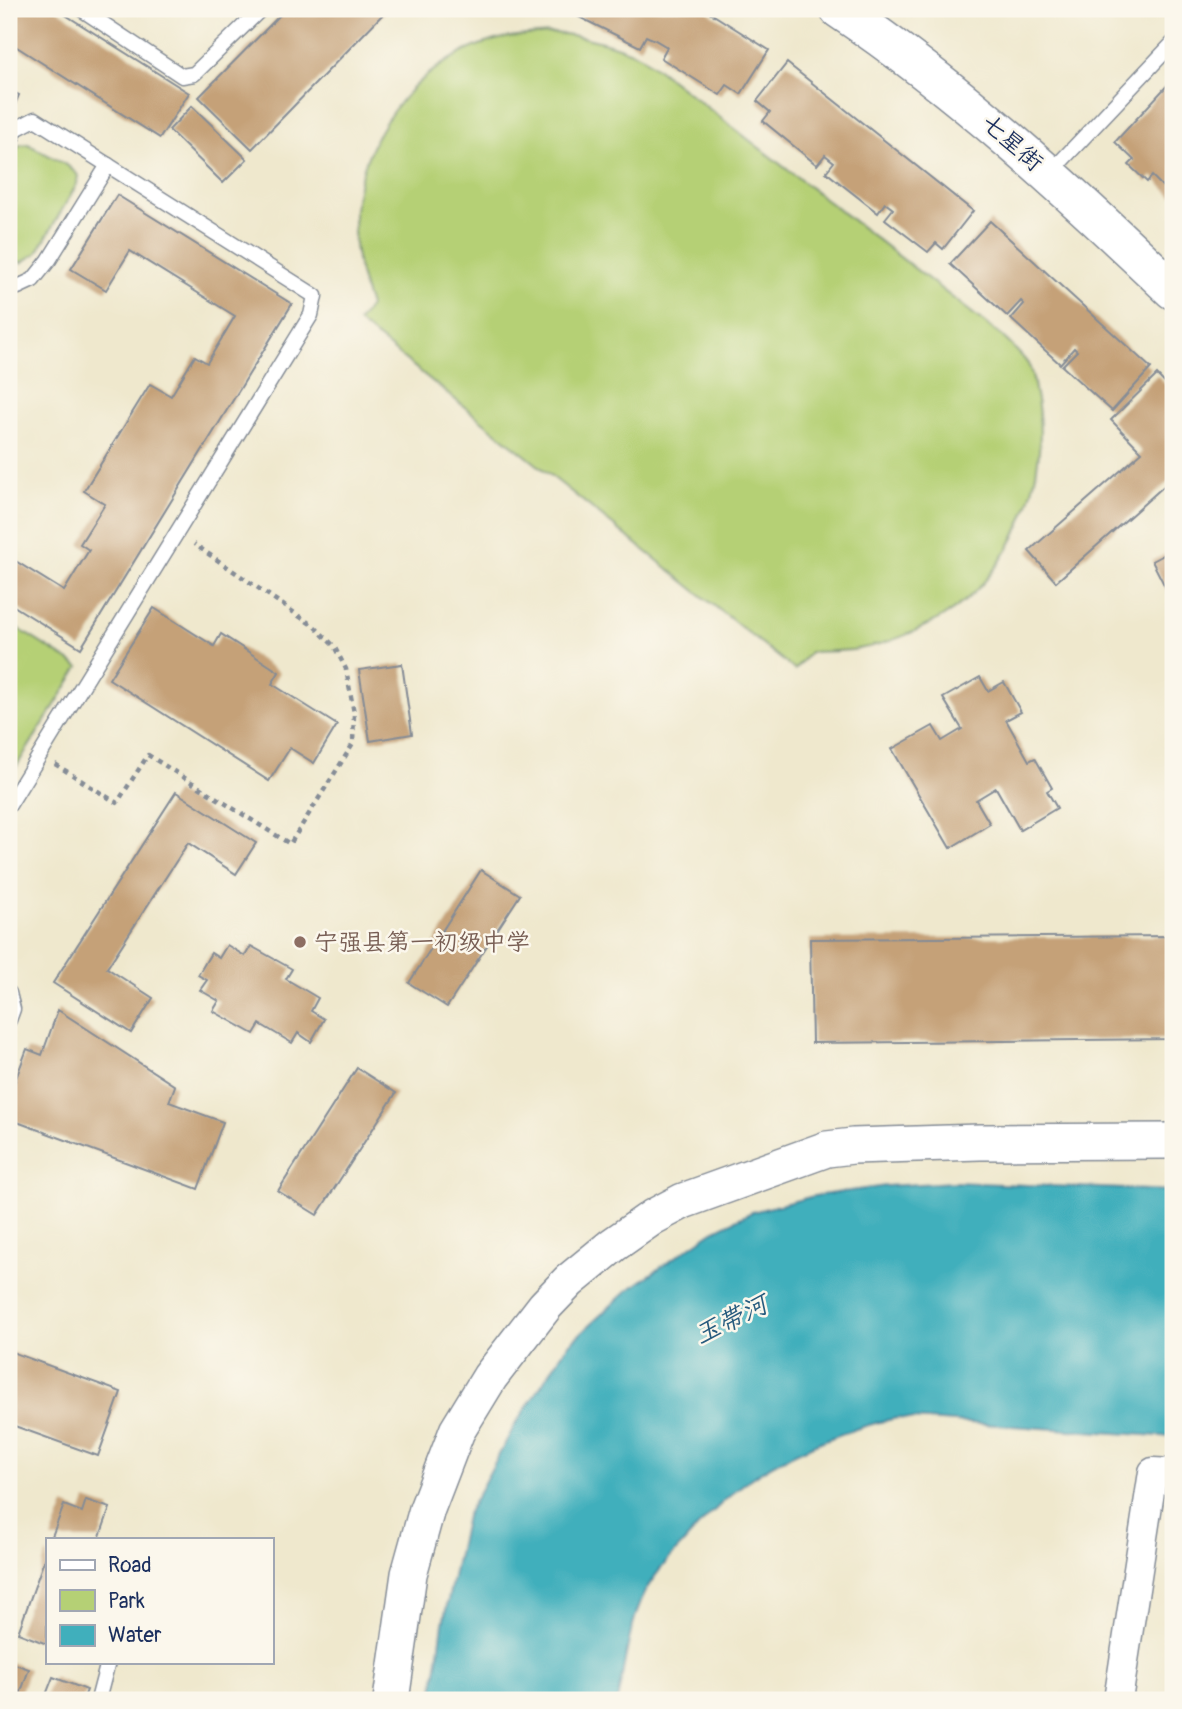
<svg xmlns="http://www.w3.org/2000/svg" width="1182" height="1709" viewBox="0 0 1182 1709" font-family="Pangolin,'LXGW WenKai TC',sans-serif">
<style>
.green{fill:#b5d075;stroke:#68806a;stroke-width:2}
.water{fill:#40afbc;stroke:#2e6f8d;stroke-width:2}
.building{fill:#c5a178}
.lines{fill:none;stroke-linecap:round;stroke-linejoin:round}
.service-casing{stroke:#858c96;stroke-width:17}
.minor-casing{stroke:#858c96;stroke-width:31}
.tertiary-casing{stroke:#858c96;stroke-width:38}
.secondary-casing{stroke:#858c96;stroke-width:41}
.path{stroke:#858c96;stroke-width:4.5;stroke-dasharray:5 5;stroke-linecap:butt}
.service{stroke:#fff;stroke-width:14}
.minor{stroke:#fff;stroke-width:28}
.tertiary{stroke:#fff;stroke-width:35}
.secondary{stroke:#fff;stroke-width:38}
.education-dot{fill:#8d6e63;stroke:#fbf7ec;stroke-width:2.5}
.labels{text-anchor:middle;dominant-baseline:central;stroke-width:5;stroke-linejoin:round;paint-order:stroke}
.street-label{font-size:24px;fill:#1b2f5e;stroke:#fbf7ec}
.education-label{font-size:24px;fill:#785e54;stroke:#fbf7ec;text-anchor:start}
.water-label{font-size:26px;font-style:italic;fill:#285c7f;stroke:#fbf7ec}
</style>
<rect width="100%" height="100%" fill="#fbf7ec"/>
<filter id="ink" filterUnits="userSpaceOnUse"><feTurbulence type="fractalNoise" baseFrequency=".0143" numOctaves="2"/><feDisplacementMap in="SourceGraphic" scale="14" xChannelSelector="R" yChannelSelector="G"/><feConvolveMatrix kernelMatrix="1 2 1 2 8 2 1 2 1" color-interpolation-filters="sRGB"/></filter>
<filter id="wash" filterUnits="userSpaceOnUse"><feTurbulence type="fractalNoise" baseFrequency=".00686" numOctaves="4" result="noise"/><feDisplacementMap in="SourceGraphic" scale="28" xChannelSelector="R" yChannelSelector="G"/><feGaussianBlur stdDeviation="1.57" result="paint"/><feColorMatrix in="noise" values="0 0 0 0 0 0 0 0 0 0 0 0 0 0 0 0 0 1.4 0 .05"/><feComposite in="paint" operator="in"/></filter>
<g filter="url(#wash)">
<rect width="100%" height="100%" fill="#efe8cd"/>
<g class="green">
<path d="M554,33C585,36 612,43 641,56L1003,337C1011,345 1021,354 1028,364C1033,372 1034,386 1036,395C1053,474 1013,576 942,617C916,632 888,644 858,649C842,652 826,651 810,652L795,670L358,322L370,306C361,281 354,256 354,228C354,143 412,63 495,40C515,35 534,34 554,33Z"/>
<path d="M28,144L68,166L78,175L77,184L37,253L21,263L9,255V166L19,145Z"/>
<path d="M9,623L79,667L9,778Z"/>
</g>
<path class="water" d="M954,1182L1173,1191V1437L897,1418C852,1427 788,1452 750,1479C725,1498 702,1522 681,1546C668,1560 654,1575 645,1592C629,1625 625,1665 617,1700H432L443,1624L466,1516L515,1425L568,1345L628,1290L713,1231L752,1212L814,1196L886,1186Z"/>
<g id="blocks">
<g class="building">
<path d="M19,9H56L189,93L160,138L9,42V25Z"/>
<path d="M286,9H388L252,149L199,97Z"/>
<path d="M579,9H704L769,50L741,94L727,85L720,95L661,58L667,47L655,40L646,36L640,47L575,15Z"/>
<path d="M787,63L973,211L943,249L936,243L928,252L885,219L893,209L885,203L878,213L826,172L834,162L825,155L817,165L763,121L770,112L757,101Z"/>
<path d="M1173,79V197L1152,176L1147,182L1129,165L1134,160L1115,142Z"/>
<path d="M9,90L19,95L9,118Z"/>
<path d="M192,106L247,159L223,183L169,130Z"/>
<path d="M117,195L292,304L81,648L9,603V557L64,591L89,550L80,544L105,504L84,491L150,384L171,396L195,356L207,363L235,316L130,251L106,290L71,269Z"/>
<path d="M990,221L1151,368L1112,411L1062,366L1077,351L1074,348L1060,364L1011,319L1024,304L1021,301L1007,316L950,264Z"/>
<path d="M1157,375L1173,392V478L1056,582L1029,551L1142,452L1111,420Z"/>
<path d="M1173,550V602L1152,561Z"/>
<path d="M154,608L214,646L221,634L279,672L272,684L337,725L314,763L290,748L269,781L109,679Z"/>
<path d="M402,664L412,734L370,741L359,670Z"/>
<path d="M980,677L988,691L1004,682L1021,712L1006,720L1029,761L1035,758L1052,788L1047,791L1057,808L1020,830L996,788L976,800L990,824L950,848L892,749L933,726L942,741L962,729L943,698Z"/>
<path d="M176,792L256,843L236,874L188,843L107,968L153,998L131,1033L53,983Z"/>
<path d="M481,870L520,895L447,1007L409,983Z"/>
<path d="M1173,936V1039L812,1043L810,939Z"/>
<path d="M227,945L245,956L251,946L292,969L286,979L318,998L311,1011L324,1019L311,1042L298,1033L292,1043L260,1024L254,1034L213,1011L219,1001L200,990L207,980L198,975L211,953L219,958Z"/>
<path d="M58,1010L175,1086L169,1102L223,1122L198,1189L9,1119V1097L27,1049L42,1055Z"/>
<path d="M357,1068L396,1093L317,1215L278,1191Z"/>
<path d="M9,1351L121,1392L98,1456L9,1424Z"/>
<path d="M86,1500L110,1508L99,1539H51L64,1505L82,1512Z"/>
<path d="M47,1552V1644L18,1633Z"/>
<path d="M9,1662L29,1669L18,1700H9Z"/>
<path d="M53,1677L87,1690L83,1700H44Z"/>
</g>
</g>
</g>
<g filter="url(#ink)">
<use href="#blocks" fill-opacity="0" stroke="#858c96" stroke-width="2"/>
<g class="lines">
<defs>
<g id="service">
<path d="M81,9L182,76L194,74L261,9"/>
<path d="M9,145L16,129L35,119L315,296L311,315L9,805"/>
<path d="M1049,174L1173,43"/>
<path d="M9,283L18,287L33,280L49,260L108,165"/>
<path d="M9,993L13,1009L9,1020"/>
<path d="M98,1700L108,1662"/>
</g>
<path id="minor" d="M1118,1700L1153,1472L1173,1473"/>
<path id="tertiary" d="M391,1700L409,1574L427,1509L457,1431L490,1377L545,1306L569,1281L613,1245L653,1217L683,1201L827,1149L853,1146L980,1142L1173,1141"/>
<path id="secondary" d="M839,9C960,90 1068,190 1173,290"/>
</defs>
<use href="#service" class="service-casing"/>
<use href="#minor" class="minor-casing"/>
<use href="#tertiary" class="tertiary-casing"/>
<use href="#secondary" class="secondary-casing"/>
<path class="path" d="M55,764L117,803L148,755L290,844L353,744L354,713L346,669L334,646L315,627L194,544"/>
<use href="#service" class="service"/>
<use href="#minor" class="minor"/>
<use href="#tertiary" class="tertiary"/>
<use href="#secondary" class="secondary"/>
</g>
</g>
<circle class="education-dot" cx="300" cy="942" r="7"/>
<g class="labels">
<g class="street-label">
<text transform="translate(1012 143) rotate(41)">七星街</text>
</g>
<g class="education-label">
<text x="314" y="942">宁强县第一初级中学</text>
</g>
<g class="water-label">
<text transform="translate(731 1320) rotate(-26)">玉带河</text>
</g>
</g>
<rect width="1182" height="1709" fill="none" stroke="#fbf7ec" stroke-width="35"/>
<rect x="46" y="1538" width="228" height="126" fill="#fbf7ec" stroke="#a1a7b3" stroke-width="2"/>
<rect x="60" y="1560" width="35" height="10" fill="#ffffff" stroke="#a1a7b3" stroke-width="2"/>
<text x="108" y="1572" font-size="21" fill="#1b2f5e">Road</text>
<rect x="60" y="1590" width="35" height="21" fill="#b5d075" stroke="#a1a7b3" stroke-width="2"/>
<text x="108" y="1608" font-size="21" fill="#1b2f5e">Park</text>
<rect x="60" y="1625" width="35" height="21" fill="#40afbc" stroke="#a1a7b3" stroke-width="2"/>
<text x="108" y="1642" font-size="21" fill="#1b2f5e">Water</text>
</svg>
